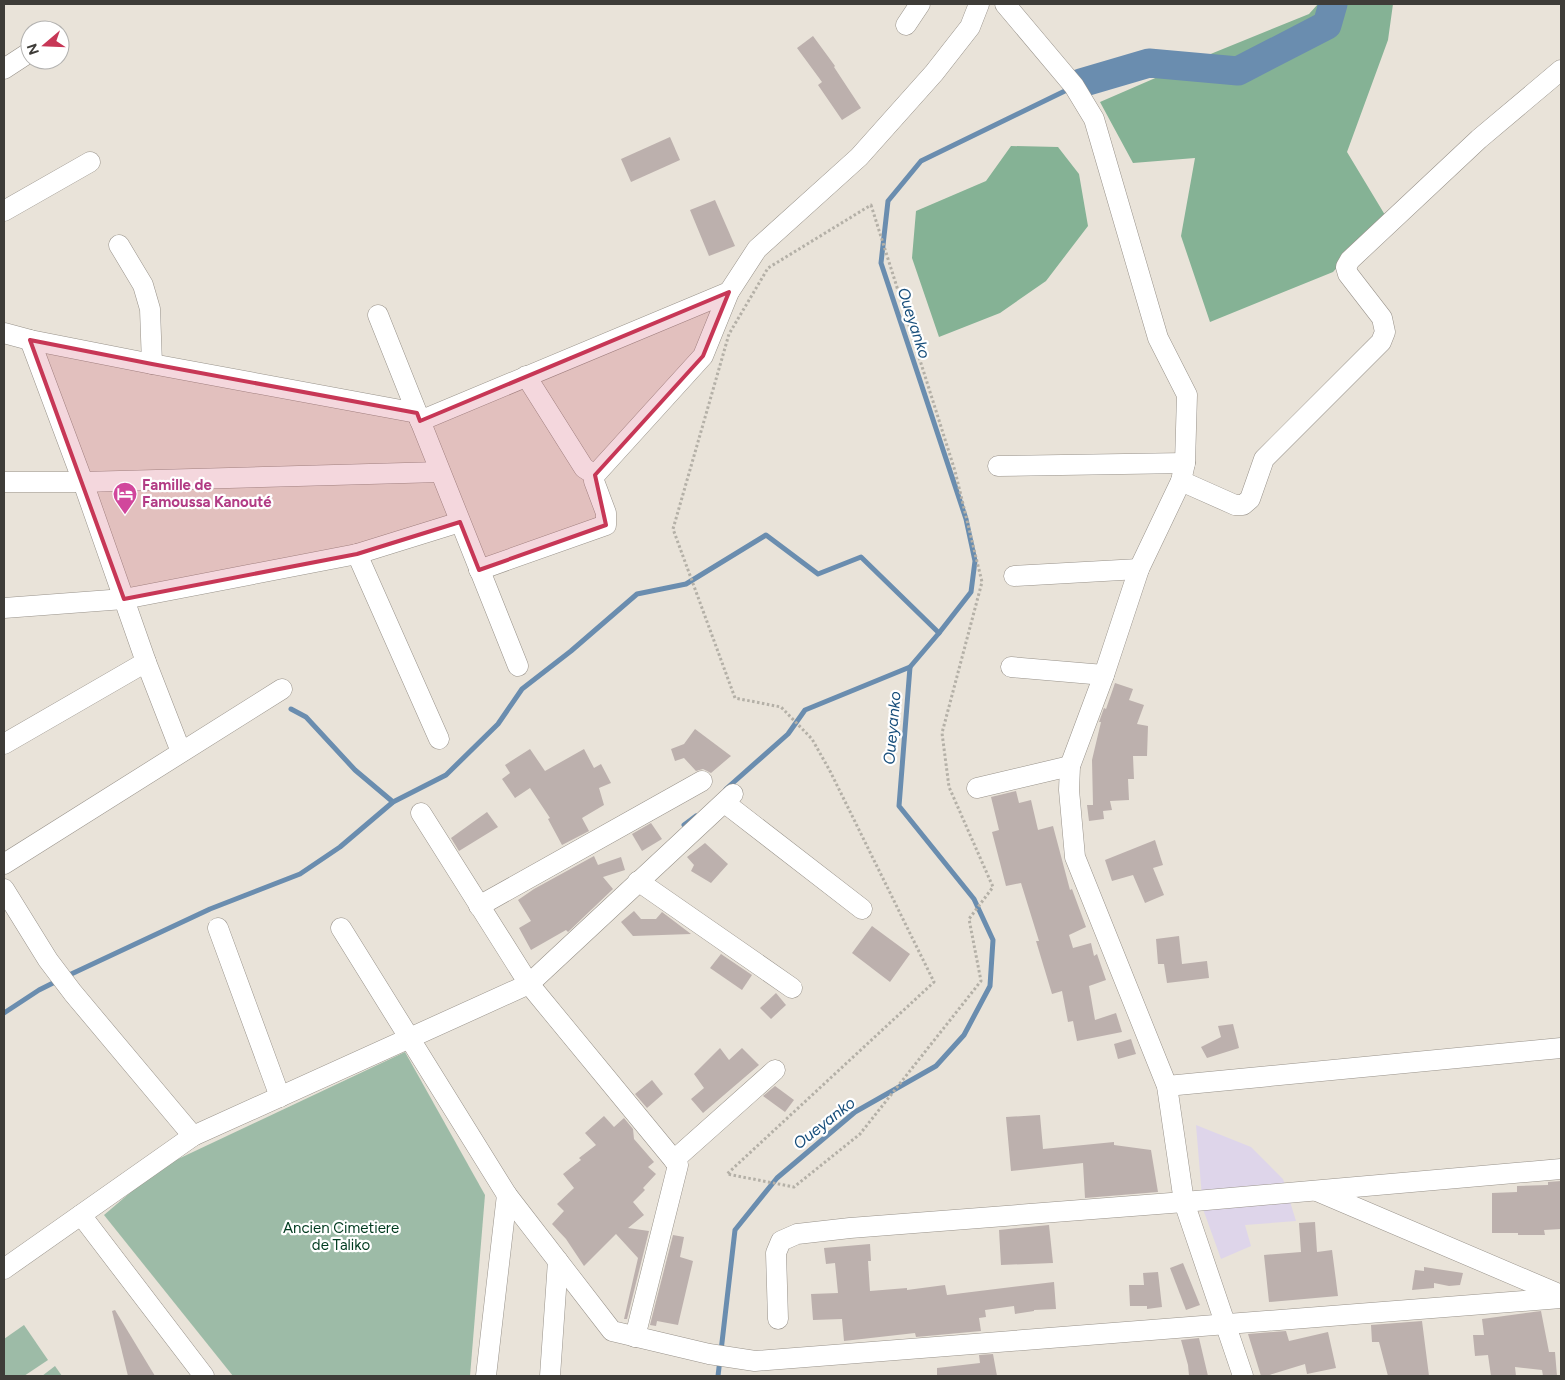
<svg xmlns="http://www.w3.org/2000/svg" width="1565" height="1380" viewBox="0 0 1565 1380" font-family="Figtree,sans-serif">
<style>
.commercial{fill:#ded5ea}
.green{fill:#9dbba7}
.forest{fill:#85b295}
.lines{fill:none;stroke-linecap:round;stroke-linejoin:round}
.stream{stroke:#6a8daf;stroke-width:5}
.river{stroke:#6a8daf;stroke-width:29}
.building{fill:#bcb0ad}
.minor-casing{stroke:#98928a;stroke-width:21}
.path{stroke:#b4b0a7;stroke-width:3;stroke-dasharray:2.5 2.5;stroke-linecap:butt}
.minor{stroke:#fff;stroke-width:20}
.marked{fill:#c73756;fill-opacity:0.2;stroke:#c73756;stroke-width:4;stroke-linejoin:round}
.labels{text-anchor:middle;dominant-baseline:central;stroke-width:4.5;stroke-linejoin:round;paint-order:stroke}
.hotel-label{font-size:15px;font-weight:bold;fill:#b23c85;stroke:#fff;text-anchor:start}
.park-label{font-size:15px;fill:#003b1f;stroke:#fff}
.water-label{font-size:16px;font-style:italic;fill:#174e7b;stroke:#fff}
</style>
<rect width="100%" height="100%" fill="#e9e3d9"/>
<path class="commercial" d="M1196,1125L1251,1147L1283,1179L1296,1221L1245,1225L1251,1246L1221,1259L1203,1209Z"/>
<g class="green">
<path d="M405,1052L485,1195L470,1376H233L104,1215L159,1168Z"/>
<path d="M24,1325L48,1360L24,1376H4V1339Z"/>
<path d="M55,1366L62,1376H42Z"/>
</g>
<g class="forest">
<path d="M1318,4H1393L1388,40L1347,152L1385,215L1333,272L1210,322L1181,236L1195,158L1133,163L1100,102L1213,53L1309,14Z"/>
<path d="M1011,146L1058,147L1079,174L1088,226L1046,281L1000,313L939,337L912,258L916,211L986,181Z"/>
</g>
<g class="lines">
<g class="stream">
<path d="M291,709L306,717L355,770L393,802"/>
<path d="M726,789L788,734L805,710L910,667"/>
<path d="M684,825L696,816"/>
<path d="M67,976L210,909L300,874L340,847L393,802L446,775L498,724L522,689L571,651L637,594L686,584L766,535L818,574L861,557L939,633"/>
<path d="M4,1013L39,990L59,980"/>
<path d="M721,1351L735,1230L777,1178L855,1112L936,1066L964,1035L990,986L993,940L974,899L899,806L910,667L939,633L971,592L975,561L966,519L881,263L888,201L921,161L1071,88"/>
<path d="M718,1376L720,1359"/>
</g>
<path class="river" d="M1081,83L1149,63L1238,71L1327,25L1333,4"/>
</g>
<g class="building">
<path d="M813,36L835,66L834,67L861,108L842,120L818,85L822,82L797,48Z"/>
<path d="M670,137L680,160L631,182L621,159Z"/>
<path d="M715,200L735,246L709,256L690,210Z"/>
<path d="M1115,683L1133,689L1129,700L1144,705L1137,724L1148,726L1147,756H1133L1134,779H1128L1129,800L1110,801L1112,810L1103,811L1104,819L1089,821L1087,805H1093L1092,760L1101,722H1099L1104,708L1106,709Z"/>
<path d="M695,729L731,756L711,773L703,769L696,771L684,758L675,761L671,749L684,744Z"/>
<path d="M530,749L545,771L584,749L594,768L601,764L611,783L599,788L604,805L582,818L589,831L562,845L548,819L550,818L530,788L515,798L502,779L510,773L505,765Z"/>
<path d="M1016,791L1019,803L1031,800L1038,830L1053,826L1070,890L1072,889L1086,927L1069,935L1073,948L1091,943L1094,956L1097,954L1106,980L1089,986L1095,1020L1116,1013L1122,1032L1077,1041L1073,1021L1068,1022L1062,991L1052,994L1036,941H1039L1021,883L1006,886L992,832L999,830L991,797Z"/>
<path d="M487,812L498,827L459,851L451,838Z"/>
<path d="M651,823L662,839L642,851L632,834Z"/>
<path d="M1155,840L1163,865L1153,868L1164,895L1145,903L1133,875L1112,881L1105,860Z"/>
<path d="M705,843L728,864L711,883L691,871L694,865L687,857Z"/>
<path d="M594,856L598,865L621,857L625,870L603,877L613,889L568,932L566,930L531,950L519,928L531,921L518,900L534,889Z"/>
<path d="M634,911L641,919H656L662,912L691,934L633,936L621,922Z"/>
<path d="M872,926L910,954L890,982L852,953Z"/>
<path d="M1179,936L1182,964L1207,961L1209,978L1167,983L1164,964H1158L1156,939Z"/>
<path d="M721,954L752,975L742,990L710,968Z"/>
<path d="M776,993L786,1005L771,1019L760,1008Z"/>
<path d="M1233,1024L1239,1048L1207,1058L1201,1047L1221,1037L1218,1026Z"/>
<path d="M1131,1039L1136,1054L1118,1059L1114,1044Z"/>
<path d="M720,1048L729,1060L742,1048L759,1065L703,1113L691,1099L704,1088L694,1074Z"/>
<path d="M652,1080L663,1094L647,1108L635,1094Z"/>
<path d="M775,1086L794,1100L785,1112L763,1096Z"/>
<path d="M1040,1115L1043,1149L1114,1142V1145L1151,1150L1158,1192L1085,1198L1083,1163L1011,1171L1006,1117Z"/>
<path d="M604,1116L614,1127L624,1118L633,1129L634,1139L654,1162L648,1167L656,1174L643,1188L645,1190L633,1202L644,1215L628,1228L649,1231L627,1319H624L638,1258L616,1234L584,1266L566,1239L552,1224L564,1211L557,1204L574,1188L563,1174L581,1160L579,1158L596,1145L585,1133Z"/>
<path d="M1561,1181V1229L1544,1230L1545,1235H1518V1233H1492V1193L1517,1192V1186L1548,1185V1182Z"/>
<path d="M1315,1222L1317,1252L1332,1250L1338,1296L1269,1302L1264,1255L1301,1252L1299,1223Z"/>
<path d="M1049,1225L1053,1263L1001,1265L999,1230Z"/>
<path d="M673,1235L684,1237L680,1257L693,1261L678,1325L657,1321L656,1326L650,1325Z"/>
<path d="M870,1244L871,1261H868L870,1291L907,1288V1290L945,1285L947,1295L1054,1282L1056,1309L1034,1310V1311L1015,1314L1014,1306L985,1310L986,1317L979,1318L981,1331L916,1337L915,1333L844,1341L842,1319L813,1320L811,1294L838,1293L835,1263L826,1264L824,1248Z"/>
<path d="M1183,1263L1200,1305L1186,1310L1170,1268Z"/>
<path d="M1424,1267L1463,1273L1460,1285L1449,1286L1434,1283V1288L1412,1290L1415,1270L1424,1271Z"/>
<path d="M1158,1272L1162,1307L1147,1309V1306H1130L1129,1285H1144L1143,1273Z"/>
<path d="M115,1310L155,1376H128L112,1311Z"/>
<path d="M1541,1311L1549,1352H1555L1557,1376H1543L1542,1370L1515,1367L1516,1376H1491L1488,1355L1475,1356L1473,1335H1484L1482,1319Z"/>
<path d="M1422,1321L1429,1376H1388L1379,1342H1372L1371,1325Z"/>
<path d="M1286,1331L1289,1341L1328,1332L1336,1368L1307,1374L1305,1364L1266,1376H1261L1248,1334Z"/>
<path d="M1199,1338L1208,1376H1189L1188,1365L1181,1340Z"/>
<path d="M993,1354L997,1376H937V1368L980,1363L979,1355Z"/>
</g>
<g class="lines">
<defs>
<g id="minor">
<path d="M1005,4L1074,86L1094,119L1158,338L1187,395L1185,463L1181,481L1139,569L1104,675L1070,766L1069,790L1075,857L1167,1086L1184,1202L1243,1376"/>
<path d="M906,25L920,4"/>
<path d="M4,69L30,52"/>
<path d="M4,211L90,162"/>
<path d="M119,245L143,285L150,309L152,364"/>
<path d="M378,315L518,666"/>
<path d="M4,333L30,340L152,364L417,413"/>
<path d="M30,340L83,482L146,662L181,752"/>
<path d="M526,376L584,468L595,475"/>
<path d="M420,421L729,292"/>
<path d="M998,466L1185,463"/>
<path d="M1181,481L1235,505H1243L1250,499L1264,459L1381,342L1385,332L1382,318L1348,274L1346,267L1350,260L1479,139L1561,70"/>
<path d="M4,482H83L440,472"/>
<path d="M357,554L439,739"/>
<path d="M479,570L606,525V513L594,481L595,475L703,356L729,292L757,249L859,157L934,73L970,27L979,4"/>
<path d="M1014,576L1139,569"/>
<path d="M4,608L124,599L357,554L460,522"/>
<path d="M1011,667L1104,675"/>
<path d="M4,744L146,662"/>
<path d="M977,788L1070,766"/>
<path d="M725,803L862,909"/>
<path d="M421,813L529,984L678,1165L635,1337"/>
<path d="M4,864L282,689"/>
<path d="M638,881L792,988"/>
<path d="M4,889L48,960L73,993L193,1136"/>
<path d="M479,906L702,781"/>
<path d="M218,928L280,1097"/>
<path d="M341,928L507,1195L612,1331L709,1354L755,1361L1561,1298"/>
<path d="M1167,1086L1561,1048"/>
<path d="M674,1160L775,1070"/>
<path d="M1317,1191L1561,1295"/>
<path d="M81,1215L204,1376"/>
<path d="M4,1269L193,1136L529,984L733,794"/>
<path d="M778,1319L776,1253L781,1241L797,1234L850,1228L1184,1202L1561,1169"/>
<path d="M486,1376L507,1195"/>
<path d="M550,1376L558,1261"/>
</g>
</defs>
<use href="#minor" class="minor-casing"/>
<path class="path" d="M871,205L955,471L982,582L942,733L949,787L993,887L969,919L981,981L860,1134L794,1187L727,1174L934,982L830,771L812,739L781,707L735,698L673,529L729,334L768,268Z"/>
<use href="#minor" class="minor"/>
</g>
<path class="marked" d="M729,292L703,356L595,475L606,525L479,570L460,522L357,554L124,599L30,340L152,364L417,413L420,421Z"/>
<defs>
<symbol id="hotel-pin" viewBox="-11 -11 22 30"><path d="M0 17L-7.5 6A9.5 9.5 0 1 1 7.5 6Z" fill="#d1479c" stroke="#fff"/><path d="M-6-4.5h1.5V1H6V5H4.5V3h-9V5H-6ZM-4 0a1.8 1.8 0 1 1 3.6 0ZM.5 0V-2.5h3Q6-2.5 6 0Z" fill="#fff"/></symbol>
</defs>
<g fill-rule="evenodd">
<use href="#hotel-pin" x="111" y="480" width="28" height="38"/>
</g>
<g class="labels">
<g class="hotel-label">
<text x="142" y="485">Famille de<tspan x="142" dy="17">Famoussa Kanouté</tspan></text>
</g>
<g class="park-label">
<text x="341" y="1228">Ancien Cimetiere<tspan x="341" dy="17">de Taliko</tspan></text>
</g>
<g class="water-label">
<text transform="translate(914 323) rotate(72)">Oueyanko</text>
<text transform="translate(892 728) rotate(-85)">Oueyanko</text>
<text transform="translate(824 1123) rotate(-38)">Oueyanko</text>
</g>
</g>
<rect width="1565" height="1380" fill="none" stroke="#3e3c38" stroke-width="10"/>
<g transform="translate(45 45) rotate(251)"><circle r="24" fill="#ffffff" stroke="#b2b1af"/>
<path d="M0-4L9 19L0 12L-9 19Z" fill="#c73756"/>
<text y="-8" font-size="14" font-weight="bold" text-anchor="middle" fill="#3e3c38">N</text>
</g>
</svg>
